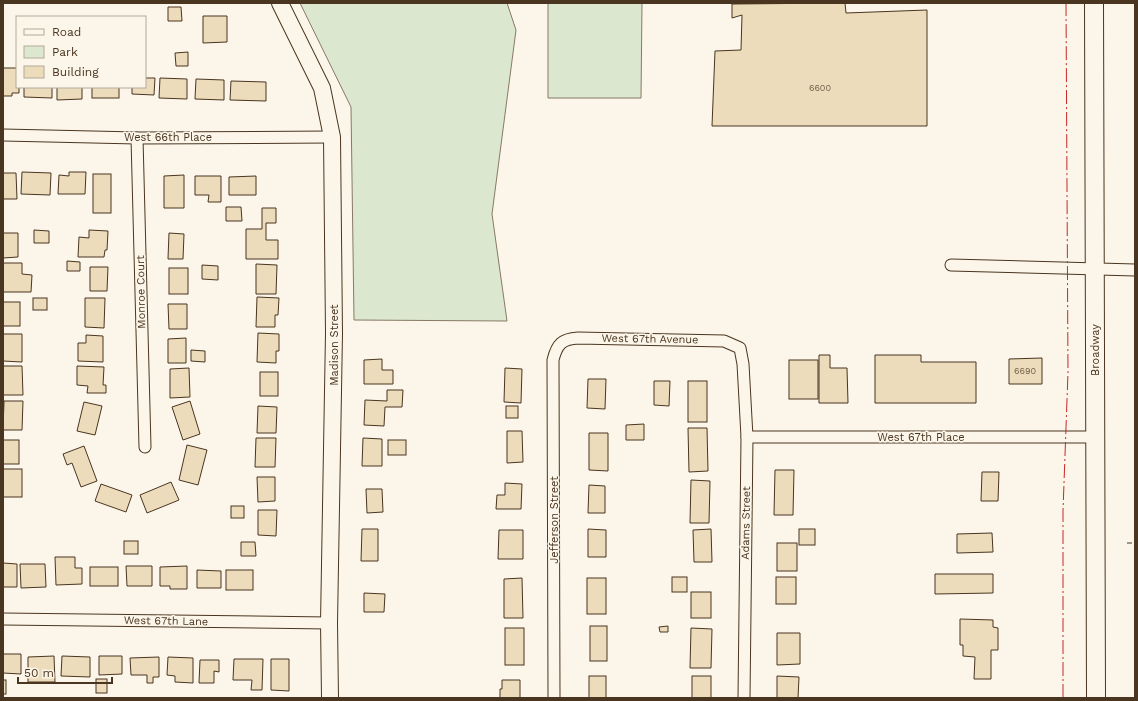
<svg xmlns="http://www.w3.org/2000/svg" width="1138" height="701" viewBox="0 0 1138 701" font-family="'Work Sans',sans-serif">
<style>
.green{fill:#dce7d0;stroke:#887966}
.building{fill:#ecdcbc;stroke:#4a3520}
.lines{fill:none;stroke-linecap:round;stroke-linejoin:round}
.street-casing{stroke:#4a3520;stroke-width:13}
.secondary-casing{stroke:#4a3520;stroke-width:18}
.primary-casing{stroke:#4a3520;stroke-width:20}
.street{stroke:#fbf6e9;stroke-width:11}
.secondary{stroke:#fbf6e9;stroke-width:16}
.primary{stroke:#fbf6e9;stroke-width:18}
.fence{stroke:#4a3520;stroke-width:1;stroke-dasharray:5 2;stroke-linecap:butt}
.power{stroke:#c62828;stroke-width:1;stroke-dasharray:14 3 2 3;stroke-linecap:butt}
.labels{text-anchor:middle;dominant-baseline:central;stroke-width:3;stroke-linejoin:round;paint-order:stroke}
.number-label{font-size:9px;fill:#725f47}
.street-label{font-size:11px;fill:#4a3520;stroke:#fbf6e9}
</style>
<rect width="100%" height="100%" fill="#fbf6e9"/>
<g class="green">
<path d="M300,3H507L516,30L492,214L507,321L354,320L351,107Z"/>
<path d="M548,3H642L641,98H548Z"/>
</g>
<g class="building">
<path d="M845,3L846,13L927,10V126H712L715,51L741,50L742,15L732,18V4Z"/>
<path d="M168,7H181L182,21H168Z"/>
<path d="M203,16H227V42L203,43Z"/>
<path d="M188,52V66H176L175,53Z"/>
<path d="M3,68H17V87H19V93H12V96H3Z"/>
<path d="M145,78H155L154,95L132,94V87H145Z"/>
<path d="M160,78L187,79V99L159,98Z"/>
<path d="M196,79L224,80V100L195,99Z"/>
<path d="M231,81L266,82V101L230,100Z"/>
<path d="M24,87H52V98L24,97Z"/>
<path d="M57,87H82V99L57,100Z"/>
<rect x="92" y="87" width="27" height="11"/>
<path d="M22,172L51,173L50,195L21,194Z"/>
<path d="M69,172H86L85,194H58L59,175L69,176Z"/>
<path d="M3,173H16L17,199H3Z"/>
<rect x="93" y="174" width="18" height="39"/>
<path d="M184,175V208H164V176Z"/>
<path d="M195,176H221V202H208L209,195H195Z"/>
<path d="M256,176V195H229V177Z"/>
<path d="M226,207H241L242,221H226Z"/>
<path d="M262,208H276V223H266V240H278V259H246V229H262Z"/>
<path d="M34,230L49,231V243H34Z"/>
<path d="M89,230L108,231L107,250H105L104,257H78L79,237L89,238Z"/>
<path d="M3,233H18V257L3,258Z"/>
<path d="M169,233L184,234L183,259H168Z"/>
<path d="M67,261L80,262V271H67Z"/>
<path d="M3,263H22V274L32,275L31,292H3Z"/>
<path d="M256,264L277,265L276,294H256Z"/>
<path d="M202,265L218,266V280L202,279Z"/>
<path d="M90,267H108L107,291H90Z"/>
<rect x="169" y="268" width="19" height="26"/>
<path d="M257,297L279,298L278,315H275V327H256Z"/>
<rect x="33" y="298" width="14" height="12"/>
<path d="M85,298H105L104,328L85,327Z"/>
<rect x="3" y="302" width="17" height="24"/>
<path d="M168,304H187V329H169Z"/>
<path d="M258,333L279,334V351H276V363L257,362Z"/>
<path d="M3,334H22V362L3,361Z"/>
<path d="M86,335L103,336V362L78,361V343H86Z"/>
<path d="M186,338V363H168V339Z"/>
<path d="M191,350L205,351V362L191,361Z"/>
<path d="M819,355H830V368H847L848,403H819Z"/>
<path d="M875,355H921V362H976V403H875Z"/>
<path d="M1042,358V384H1009V359Z"/>
<path d="M382,359V370H393V384H364V360Z"/>
<rect x="789" y="360" width="29" height="39"/>
<path d="M3,366H22L23,395H3Z"/>
<path d="M77,366L104,367L103,385H106V393H87L88,386L77,385Z"/>
<path d="M189,368L190,397L170,398V369Z"/>
<path d="M505,368L522,369L521,403L504,402Z"/>
<rect x="260" y="372" width="18" height="24"/>
<path d="M588,379H606L605,409L587,408Z"/>
<path d="M654,381H670L669,406L654,405Z"/>
<rect x="688" y="381" width="19" height="41"/>
<path d="M387,390H403L402,407H385L384,426L364,425L365,400L387,401Z"/>
<path d="M4,401H23L22,430H3Z"/>
<path d="M190,401L200,434L183,440L172,407Z"/>
<path d="M84,402L102,406L95,435L77,431Z"/>
<path d="M258,406L277,407L276,433H257Z"/>
<rect x="506" y="406" width="12" height="12"/>
<path d="M644,424V440H626V425Z"/>
<path d="M688,428H707L708,471L689,472Z"/>
<path d="M507,431H522L523,462L507,463Z"/>
<path d="M589,433H608V471L589,470Z"/>
<path d="M256,438H276L275,467H255Z"/>
<path d="M363,438L382,439V466H362Z"/>
<rect x="3" y="440" width="16" height="24"/>
<rect x="388" y="440" width="18" height="15"/>
<path d="M187,445L207,450L198,485L179,480Z"/>
<path d="M84,446L97,481L81,487L72,463L67,465L63,454Z"/>
<rect x="3" y="469" width="19" height="28"/>
<path d="M775,470H794L793,515H774Z"/>
<path d="M982,472H999L998,501H981Z"/>
<path d="M257,477H275V501L258,502Z"/>
<path d="M691,480L710,481L709,523H690Z"/>
<path d="M171,482L179,500L147,513L140,495Z"/>
<path d="M505,483L522,484L521,509H496L497,495H505Z"/>
<path d="M101,484L132,495L126,512L95,501Z"/>
<path d="M589,485L605,486V513H588Z"/>
<path d="M366,489H382L383,512L367,513Z"/>
<rect x="231" y="506" width="13" height="12"/>
<path d="M258,510H277L276,536L258,535Z"/>
<path d="M362,529H378V561H361Z"/>
<path d="M588,529L606,530V557H588Z"/>
<path d="M711,529L712,562H694L693,530Z"/>
<rect x="799" y="529" width="16" height="16"/>
<path d="M499,530H523V559H498Z"/>
<path d="M992,533L993,552L957,553V534Z"/>
<rect x="124" y="541" width="14" height="13"/>
<path d="M241,542H255L256,556H241Z"/>
<rect x="777" y="543" width="20" height="28"/>
<path d="M55,557H75V568H82V584L56,585Z"/>
<path d="M3,563L17,564V587H3Z"/>
<path d="M20,564H45L46,587L21,588Z"/>
<path d="M126,566H152V586H127Z"/>
<path d="M187,566V589H170V586H160V567Z"/>
<rect x="90" y="567" width="28" height="19"/>
<path d="M197,570L221,571V588H197Z"/>
<rect x="226" y="570" width="27" height="20"/>
<path d="M935,574H993V593L935,594Z"/>
<rect x="672" y="577" width="15" height="15"/>
<rect x="776" y="577" width="20" height="27"/>
<path d="M522,578L523,618H504V579Z"/>
<rect x="587" y="578" width="19" height="36"/>
<rect x="691" y="592" width="20" height="26"/>
<path d="M364,593L385,594L384,612H364Z"/>
<path d="M960,619L993,620V627L998,628V650H991V679H974L975,657L963,656V645H960Z"/>
<rect x="590" y="626" width="17" height="35"/>
<path d="M668,626V632H660L659,627Z"/>
<rect x="505" y="628" width="19" height="37"/>
<path d="M691,628L712,629L711,668H690Z"/>
<path d="M777,633H800V664L777,665Z"/>
<path d="M3,654H21V674L3,673Z"/>
<path d="M54,656L55,682H28V657Z"/>
<path d="M62,656L90,657V677L61,676Z"/>
<path d="M99,656H122V674L99,675Z"/>
<path d="M159,657V677H153V683H147V675H131L130,658Z"/>
<path d="M168,657L193,658V683L175,682V676L167,675Z"/>
<path d="M234,659H263L262,690H251L252,680H233Z"/>
<path d="M271,659H289V691L271,690Z"/>
<path d="M200,660H219V672L214,671V683H199Z"/>
<rect x="589" y="676" width="17" height="22"/>
<rect x="692" y="676" width="19" height="22"/>
<path d="M777,676L799,677L798,698H777Z"/>
<rect x="96" y="679" width="11" height="14"/>
<rect x="3" y="680" width="3" height="14"/>
<path d="M502,680H520V698H500V689H502Z"/>
</g>
<g class="lines">
<defs>
<g id="street">
<path d="M3,135L137,138L332,137"/>
<path d="M137,138L145,447"/>
<path d="M951,265L1135,270"/>
<path d="M747,437H1095"/>
<path d="M3,619L329,623"/>
<path d="M554,698L553,360C557,344 562,339 578,338L724,341L740,348L743,364L747,437L744,698"/>
</g>
<path id="secondary" d="M280,3L322,88L332,137L334,333L329,623L330,698"/>
<path id="primary" d="M1094,3L1096,698"/>
</defs>
<use href="#street" class="street-casing"/>
<use href="#secondary" class="secondary-casing"/>
<use href="#primary" class="primary-casing"/>
<use href="#street" class="street"/>
<use href="#secondary" class="secondary"/>
<use href="#primary" class="primary"/>
<path class="fence" d="M1127,543H1135"/>
<path class="power" d="M1063,698V511L1068,372L1066,3"/>
</g>
<g class="labels">
<g class="number-label">
<text x="820" y="88">6600</text>
<text x="1025" y="371">6690</text>
</g>
<g class="street-label">
<text x="168" y="137">West 66th Place</text>
<text transform="translate(141 292) rotate(-91)">Monroe Court</text>
<text transform="translate(650 339) rotate(1)">West 67th Avenue</text>
<text transform="translate(334 345) rotate(-90)">Madison Street</text>
<text transform="translate(1095 350) rotate(-90)">Broadway</text>
<text x="921" y="437">West 67th Place</text>
<text transform="translate(554 520) rotate(-90)">Jefferson Street</text>
<text transform="translate(746 523) rotate(-89)">Adams Street</text>
<text transform="translate(166 621) rotate(1)">West 67th Lane</text>
</g>
</g>
<rect width="1138" height="701" fill="none" stroke="#4a3520" stroke-width="8"/>
<rect x="16" y="16" width="130" height="72" fill="#fbf6e9" stroke="#b4a999"/>
<rect x="24" y="29" width="20" height="6" fill="#fbf6e9" stroke="#b4a999"/>
<text x="52" y="36" font-size="12" fill="#4a3520">Road</text>
<rect x="24" y="46" width="20" height="12" fill="#dce7d0" stroke="#b4a999"/>
<text x="52" y="56" font-size="12" fill="#4a3520">Park</text>
<rect x="24" y="66" width="20" height="12" fill="#ecdcbc" stroke="#b4a999"/>
<text x="52" y="76" font-size="12" fill="#4a3520">Building</text>
<path d="M18 677v6h94v-6" fill="none" stroke="#4a3520" stroke-width="2"/>
<text x="24" y="677" font-size="12" fill="#4a3520" stroke="#fbf6e9" stroke-width="3" paint-order="stroke">50 m</text>
</svg>
